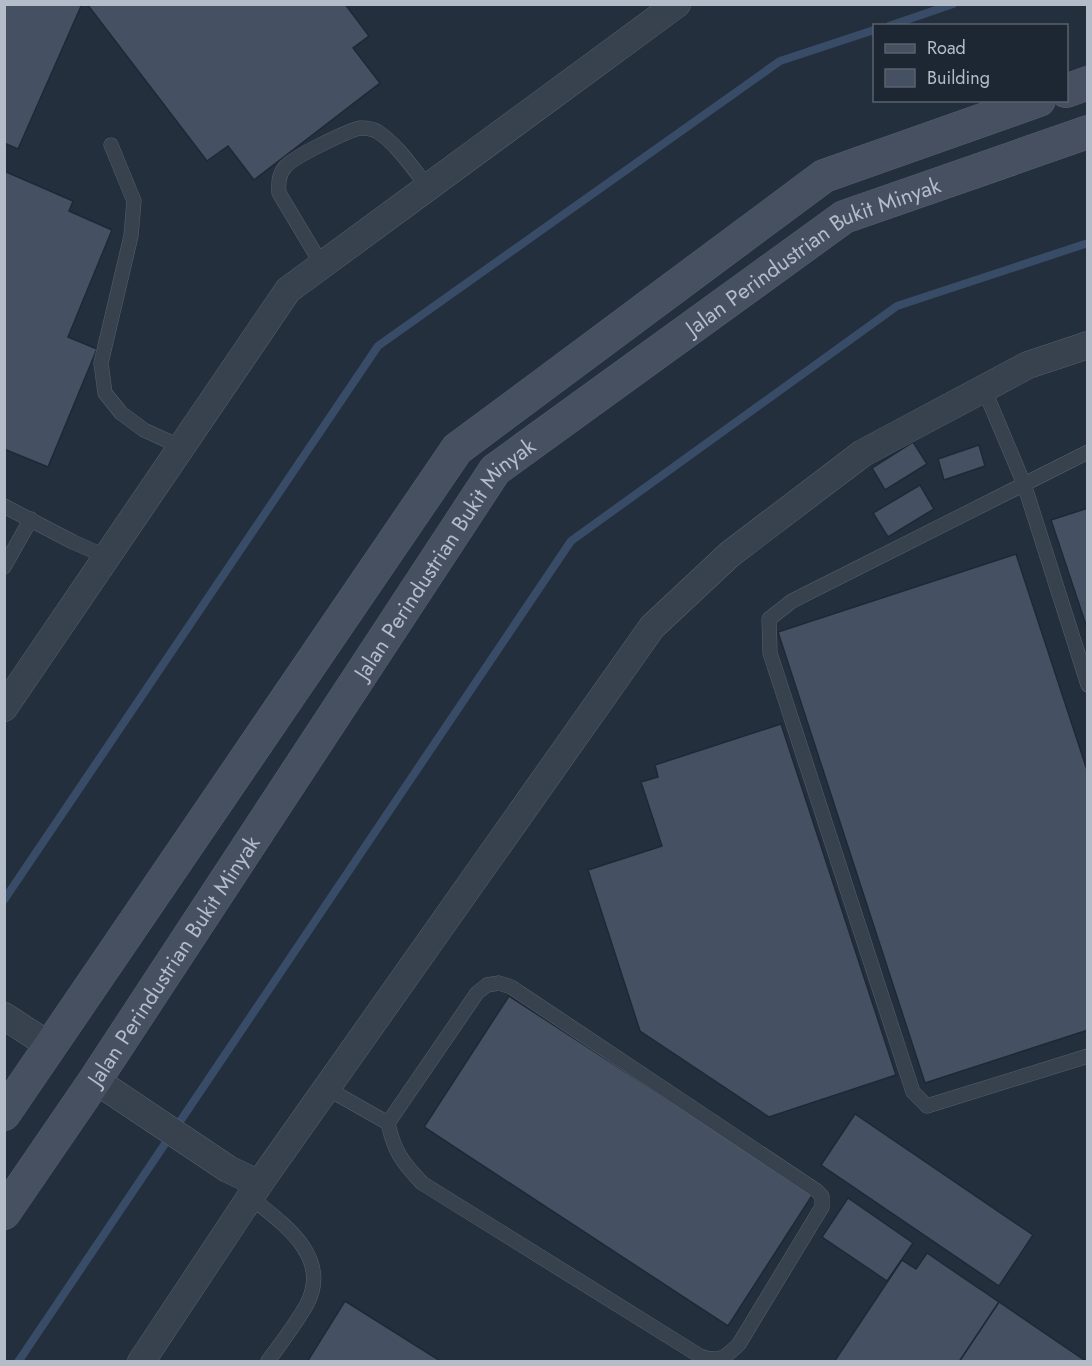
<svg xmlns="http://www.w3.org/2000/svg" width="1092" height="1366" viewBox="0 0 1092 1366" font-family="Jost,sans-serif">
<style>
.lines{fill:none;stroke-linecap:round;stroke-linejoin:round}
.stream{stroke:#394c67;stroke-width:8}
.building{fill:#455162;stroke:#1f2835;stroke-width:1.5}
.service-casing{stroke:#565f6c;stroke-width:15}
.minor-casing{stroke:#565f6c;stroke-width:28}
.secondary-casing{stroke:#565f6c;stroke-width:34}
.service{stroke:#38414e;stroke-width:14}
.minor{stroke:#38414e;stroke-width:27}
.secondary{stroke:#465061;stroke-width:33}
.labels{text-anchor:middle;dominant-baseline:central;stroke-width:6;stroke-linejoin:round;paint-order:stroke}
.street-label{font-size:22px;fill:#b4bcc9;stroke:#1d2633}
</style>
<rect width="100%" height="100%" fill="#242f3e"/>
<g class="lines">
<g class="stream">
<path d="M889,26L953,4"/>
<path d="M4,900L378,346L780,61L874,30"/>
<path d="M18,1362L571,541L897,306L1088,243"/>
</g>
</g>
<g class="building">
<path d="M4,4H82L18,149L4,143Z"/>
<path d="M87,4H345L369,36L353,48L380,83L254,180L228,146L207,161Z"/>
<path d="M4,171L73,201L69,211L112,230L68,337L97,349L48,467L4,449Z"/>
<path d="M913,442L927,464L885,490L872,468Z"/>
<path d="M979,445L985,466L944,480L938,459Z"/>
<path d="M920,485L934,509L888,537L873,513Z"/>
<path d="M1088,508V631L1051,520Z"/>
<path d="M1016,554L1088,773V1030L925,1083L778,632Z"/>
<path d="M781,724L896,1075L769,1117L640,1031L588,870L662,846L641,782L658,777L655,765Z"/>
<path d="M509,996L813,1194L728,1326L424,1127Z"/>
<path d="M855,1114L1033,1235L999,1286L821,1165Z"/>
<path d="M848,1198L913,1243L887,1281L822,1237Z"/>
<path d="M927,1253L999,1302L959,1362H834L902,1260L916,1269Z"/>
<path d="M345,1301L442,1362H307Z"/>
<path d="M999,1302L1087,1362H959Z"/>
</g>
<g class="lines">
<defs>
<g id="service">
<path d="M111,145L134,201L131,236L101,363L105,393L121,413L144,430L181,447"/>
<path d="M322,265L279,193C278,184 279,174 285,167C293,157 347,131 360,128C365,128 374,129 378,132C397,144 414,170 428,187"/>
<path d="M984,389L1024,484L1088,685"/>
<path d="M1088,452L792,601L769,619L770,653L913,1092L927,1106L1088,1056"/>
<path d="M4,506L73,542L107,557"/>
<path d="M4,567L31,519"/>
<path d="M499,983L511,987L817,1191L822,1196V1207L739,1344C725,1358 719,1363 700,1356L422,1183C402,1162 394,1151 388,1123L477,993L487,985Z"/>
<path d="M326,1088L388,1123"/>
<path d="M250,1197C282,1223 332,1256 307,1304C296,1324 281,1343 268,1361"/>
</g>
<g id="minor">
<path d="M4,708L288,290L677,4"/>
<path d="M4,1016L50,1046"/>
<path d="M95,1080L228,1169L259,1184"/>
<path d="M141,1362L259,1184L652,627L730,554L863,453L1028,365L1088,345"/>
</g>
<g id="secondary">
<path d="M1066,91L1088,83"/>
<path d="M4,1114L457,449L824,176L1039,100"/>
<path id="s1" d="M4,1213L95,1080L495,470L844,217L1088,132"/>
</g>
</defs>
<use href="#service" class="service-casing"/>
<use href="#minor" class="minor-casing"/>
<use href="#secondary" class="secondary-casing"/>
<use href="#service" class="service"/>
<use href="#minor" class="minor"/>
<use href="#secondary" class="secondary"/>
</g>
<g class="labels">
<g class="street-label">
<text stroke="none"><textPath href="#s1" startOffset="1276">Jalan Perindustrian Bukit Minyak</textPath></text>
<text stroke="none"><textPath href="#s1" startOffset="790">Jalan Perindustrian Bukit Minyak</textPath></text>
<text stroke="none"><textPath href="#s1" startOffset="304">Jalan Perindustrian Bukit Minyak</textPath></text>
</g>
</g>
<rect width="1092" height="1366" fill="none" stroke="#b4bcc9" stroke-width="12"/>
<rect x="873" y="24" width="195" height="78" fill="#1d2633" stroke="#59626f" stroke-width="1.5"/>
<rect x="885" y="44" width="30" height="9" fill="#465061" stroke="#59626f" stroke-width="1.5"/>
<text x="927" y="54" font-size="18" fill="#b4bcc9">Road</text>
<rect x="885" y="69" width="30" height="18" fill="#455162" stroke="#59626f" stroke-width="1.5"/>
<text x="927" y="84" font-size="18" fill="#b4bcc9">Building</text>
</svg>
